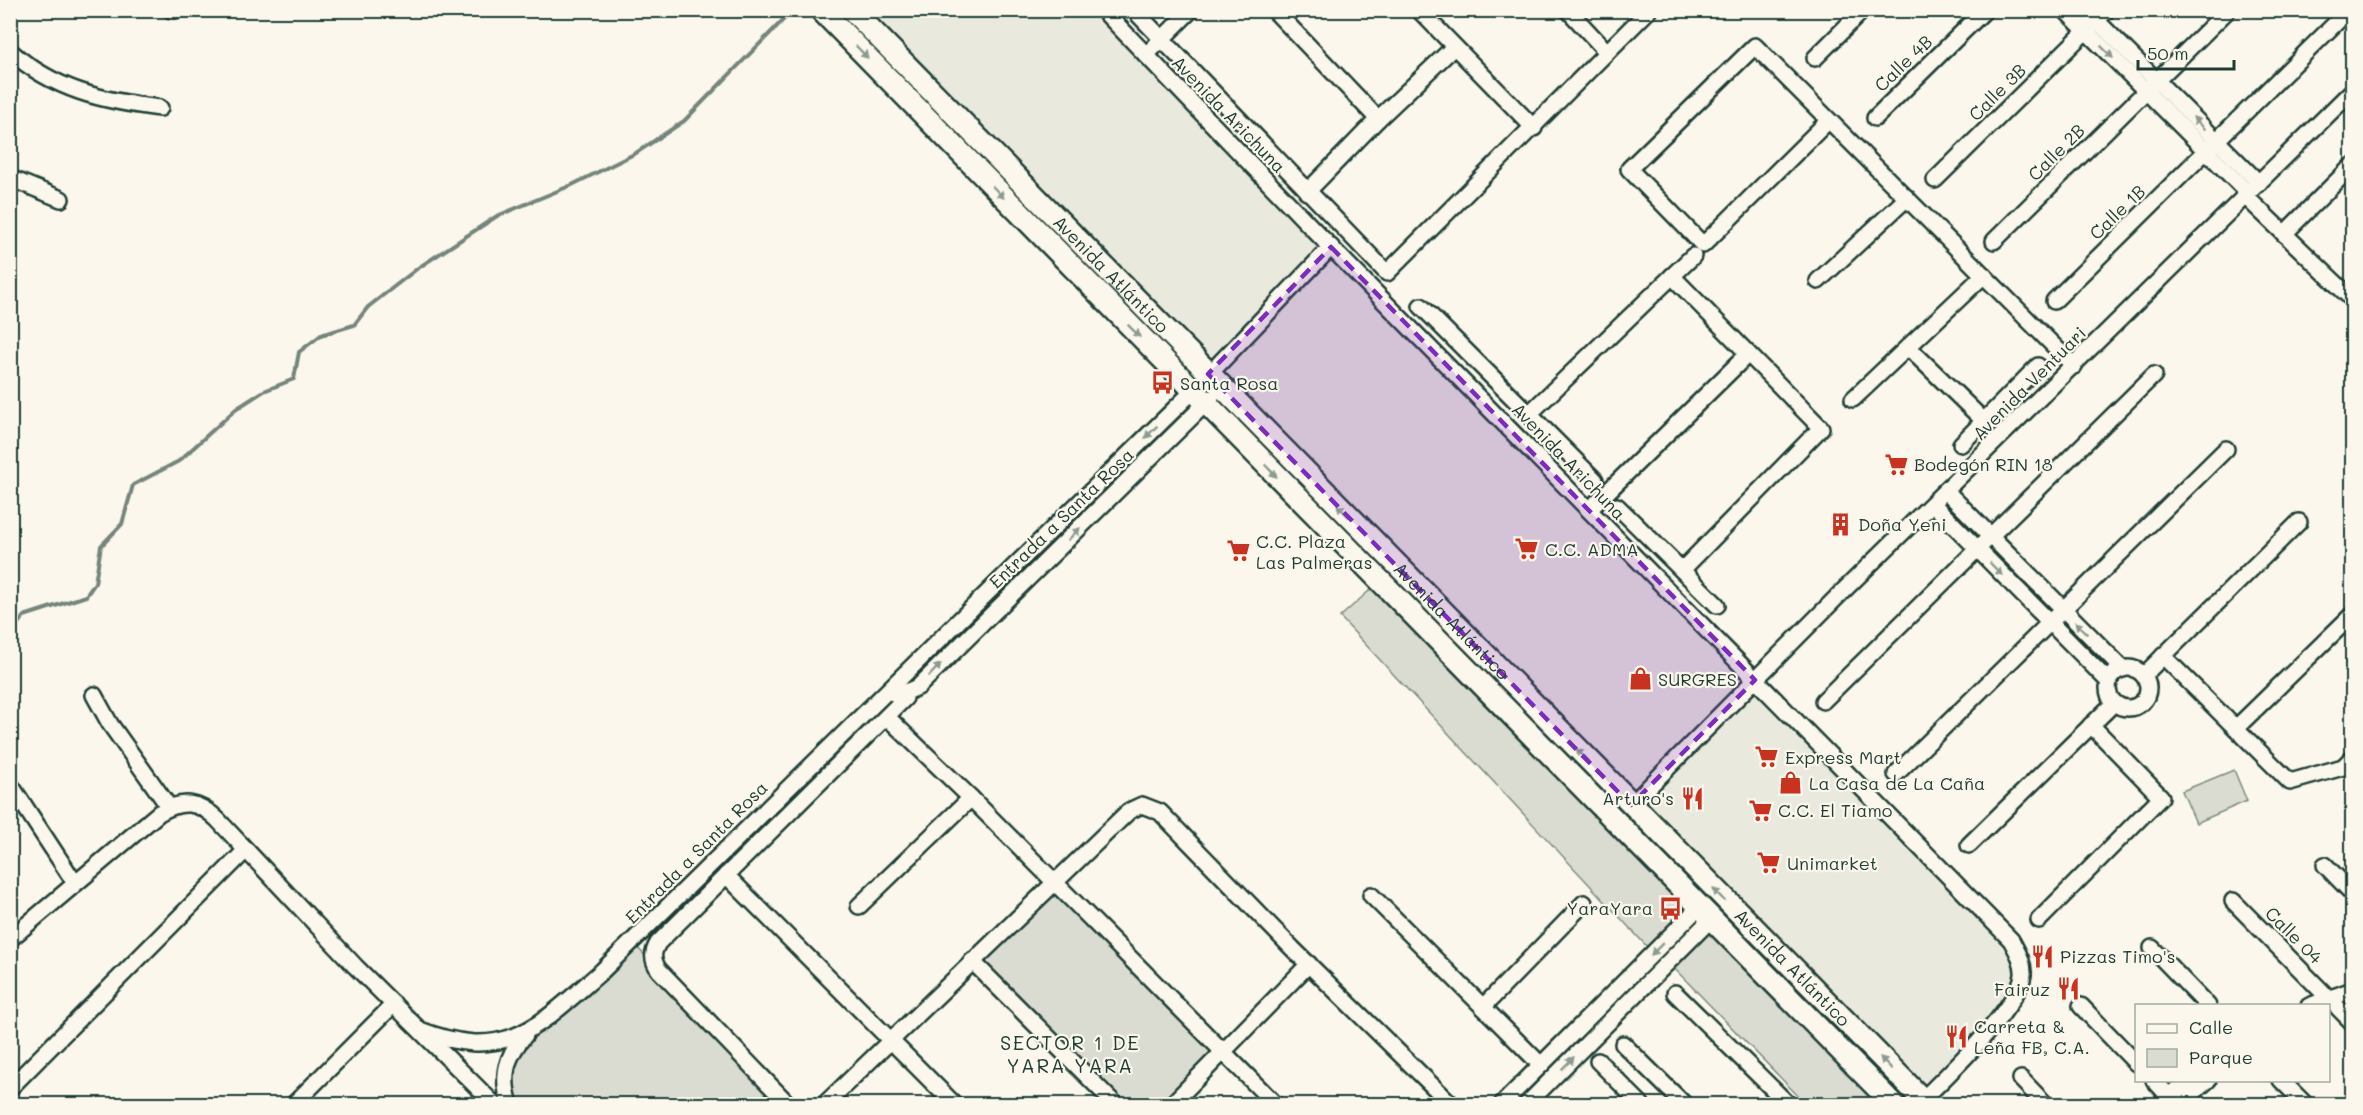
<svg xmlns="http://www.w3.org/2000/svg" width="2363" height="1115" viewBox="0 0 2363 1115" font-family="Mali,sans-serif">
<style>
.built{fill:#eae9de}
.green{fill:#dbdcd1;stroke:#7d8c82;stroke-width:1.5}
.lines{fill:none;stroke-linecap:round;stroke-linejoin:round}
.stream{stroke:#74847b;stroke-width:4}
.street-casing{stroke:#1f3d34;stroke-width:20}
.secondary-casing{stroke:#1f3d34;stroke-width:26}
.street{stroke:#fbf7ec;stroke-width:15}
.secondary{stroke:#fbf7ec;stroke-width:21}
.oneway{fill:#8d9a90}
.marked{fill:#7b2cbf;fill-opacity:0.2;stroke:#7b2cbf;stroke-width:4.5;stroke-dasharray:12 8;stroke-linejoin:round}
.labels{text-anchor:middle;dominant-baseline:central;stroke-width:4.5;stroke-linejoin:round;paint-order:stroke}
.street-label{font-size:18px;fill:#1f3d34;stroke:#fbf7ec}
.poi-label{font-size:18px;fill:#1f3d34;stroke:#fbf7ec;text-anchor:start}
.neighbourhood-label{font-size:20px;letter-spacing:1.5px;fill:#1f3d34;stroke:#fbf7ec}
</style>
<rect width="100%" height="100%" fill="#fbf7ec"/>
<filter id="ink" filterUnits="userSpaceOnUse"><feTurbulence type="fractalNoise" baseFrequency=".0167" numOctaves="2"/><feDisplacementMap in="SourceGraphic" scale="12" xChannelSelector="R" yChannelSelector="G"/><feConvolveMatrix kernelMatrix="1 2 1 2 8 2 1 2 1" color-interpolation-filters="sRGB"/></filter>
<g filter="url(#ink)">
<path class="built" d="M852,11H1103L2011,940L2019,987L1923,1100Z"/>
<g class="green">
<path d="M1379,582L1893,1104H1806L1668,962L1527,1104H1502L1653,953L1340,617Z"/>
<path d="M2234,770L2247,801L2196,823L2182,791Z"/>
<path d="M1055,881L1225,1053L1172,1104H1115L972,961Z"/>
<path d="M632,942L788,1104H510L513,1048Z"/>
</g>
<g class="lines">
<path class="stream" d="M10,633L24,616L86,596L95,583L101,546L122,524L133,485L179,461L236,409L264,391L294,379L299,352L321,335L354,325L368,307L418,268L497,216L572,185L636,153L684,121L784,19"/>
<defs>
<g id="street">
<path d="M171,10H176"/>
<path d="M1103,10L1312,228L2011,940C2017,951 2024,962 2023,975C2018,1008 1944,1079 1918,1104"/>
<path d="M1134,10L1387,273L1649,10"/>
<path d="M1274,10L1378,119"/>
<path d="M1419,10L1534,128"/>
<path d="M1568,10L1607,52"/>
<path d="M2065,10L2248,193"/>
<path d="M2086,10L2259,183"/>
<path d="M10,51C54,90 103,101 160,108"/>
<path d="M1146,55L1191,10"/>
<path d="M1815,58L1863,10"/>
<path d="M1875,118L1985,10"/>
<path d="M1829,120L1703,245L1629,169L1755,46L2074,366"/>
<path d="M10,178L61,199"/>
<path d="M1935,180L2107,10"/>
<path d="M1307,192L1378,119L1454,47"/>
<path d="M2245,196L2352,299"/>
<path d="M2284,234L2352,166"/>
<path d="M1994,241L2228,10"/>
<path d="M1672,276L1821,428L1682,570"/>
<path d="M1818,281L1907,198"/>
<path d="M2054,301L2349,10"/>
<path d="M1421,306L1595,480"/>
<path d="M1908,347L1984,421"/>
<path d="M1853,399L1984,275"/>
<path d="M1529,414L1693,256"/>
<path d="M1961,444L2038,366"/>
<path d="M1946,491L2123,669"/>
<path d="M1933,504L2109,682"/>
<path d="M1617,506L1717,605"/>
<path d="M1590,509L1748,354"/>
<path d="M2163,656L2290,782L2343,767L2352,758"/>
<circle cx="2128" cy="688" r="20"/>
<path d="M2144,675L2299,522"/>
<path d="M893,693L906,692L918,687L1211,398"/>
<path d="M94,695L110,724L169,807"/>
<path d="M1823,701L2154,375"/>
<path d="M887,717L971,798L1275,1104"/>
<path d="M2236,728L2352,615"/>
<path d="M1896,774L2226,449"/>
<path d="M10,784L75,883"/>
<path d="M1631,805L1840,594L2352,91"/>
<path d="M1969,845L2114,703"/>
<path d="M2325,865L2352,893"/>
<path d="M726,875L954,1104"/>
<path d="M1371,895L1483,1007"/>
<path d="M2233,901L2352,1022"/>
<path d="M859,906L971,798"/>
<path d="M2039,920L2161,797L2091,725"/>
<path d="M10,939L159,813C182,799 199,801 218,820L355,966L494,1104"/>
<path d="M2152,948L2208,1006"/>
<path d="M972,961L1115,1104"/>
<path d="M1675,993L1788,1104"/>
<path d="M2081,1006L2136,1063"/>
<path d="M2309,1006L2352,990"/>
<path d="M420,1030C508,1064 538,1026 602,971L1193,391L1331,247"/>
<path d="M1623,1044L1684,1104"/>
<path d="M1598,1061L1641,1104"/>
<path d="M1541,1065L1483,1007L1584,903"/>
<path d="M2021,1079L2045,1104"/>
<path d="M2154,1080L2174,1102"/>
<path d="M2281,1080L2305,1104"/>
<path d="M10,1088L246,850"/>
<path d="M294,1104L394,1004"/>
<path d="M510,1104C501,1077 506,1056 525,1035"/>
<path d="M788,1104L659,970C652,960 652,953 658,943L905,698"/>
<path d="M825,1104L1129,811L1142,805L1160,812L1293,949L1451,1104"/>
<path d="M1172,1104L1309,964"/>
<path d="M1502,1104L1699,907"/>
<path d="M1527,1104L1711,919"/>
<path d="M2160,1104L2187,1080"/>
<path d="M2180,1104L2208,1080"/>
</g>
<g id="secondary">
<path d="M821,10L1893,1104"/>
<path id="s1" d="M852,10L1927,1104"/>
</g>
</defs>
<use href="#street" class="street-casing"/>
<use href="#secondary" class="secondary-casing"/>
<use href="#street" class="street"/>
<use href="#secondary" class="secondary"/>
</g>
<defs><path id="oneway-solid" d="M-6-.8H1V-3.2L6.5 0L1 3.2V.8H-6Z" transform="scale(1.5)"/></defs>
<g class="oneway">
<use href="#oneway-solid" transform="translate(862 52) rotate(46)"/>
<use href="#oneway-solid" transform="translate(2107 52) rotate(45)"/>
<use href="#oneway-solid" transform="translate(2199 123) rotate(-135)"/>
<use href="#oneway-solid" transform="translate(998 192) rotate(46)"/>
<use href="#oneway-solid" transform="translate(1134 331) rotate(45)"/>
<use href="#oneway-solid" transform="translate(1151 432) rotate(135)"/>
<use href="#oneway-solid" transform="translate(1271 471) rotate(46)"/>
<use href="#oneway-solid" transform="translate(1343 511) rotate(-134)"/>
<use href="#oneway-solid" transform="translate(1074 534) rotate(-45)"/>
<use href="#oneway-solid" transform="translate(1996 569) rotate(46)"/>
<use href="#oneway-solid" transform="translate(2081 628) rotate(-135)"/>
<use href="#oneway-solid" transform="translate(935 670) rotate(-46)"/>
<use href="#oneway-solid" transform="translate(1582 755) rotate(-134)"/>
<use href="#oneway-solid" transform="translate(1719 895) rotate(-134)"/>
<use href="#oneway-solid" transform="translate(1657 949) rotate(135)"/>
<use href="#oneway-solid" transform="translate(1568 1063) rotate(-45)"/>
<use href="#oneway-solid" transform="translate(1886 1063) rotate(-135)"/>
</g>
</g>
<path class="marked" d="M1331,247L1755,680L1631,805L1208,374Z"/>
<defs>
<symbol id="bus-bare" viewBox="-9 -9 18 18"><path d="M-5-6H5V4H4V6H2V4H-2V6H-4V4H-5ZM-3.5-4V0h7V-4ZM-3.5 1.2v1.5H-2V1.2ZM2 1.2v1.5H3.5V1.2Z" fill="#c8321e" stroke="#fbf7ec" stroke-width="2.5" paint-order="stroke"/></symbol>
<symbol id="supermarket-bare" viewBox="-9 -9 18 18"><path d="M-6-5.5h2.5l.6 2H6L4.5 2H-2.5L-4.4-4H-6ZM-1.5 3.2a1.3 1.3 0 1 0 .1 0ZM3 3.2a1.3 1.3 0 1 0 .1 0Z" fill="#c8321e" stroke="#fbf7ec" stroke-width="2.5" paint-order="stroke"/></symbol>
<symbol id="building-bare" viewBox="-9 -9 18 18"><path d="M-4-6H4V6H1V3H-1V6H-4ZM-2.5-4.3h1.7v1.8h-1.7ZM.8-4.3h1.7v1.8H.8ZM-2.5-1h1.7V.8h-1.7ZM.8-1h1.7V.8H.8Z" fill="#c8321e" stroke="#fbf7ec" stroke-width="2.5" paint-order="stroke"/></symbol>
<symbol id="shop-bare" viewBox="-9 -9 18 18"><path d="M-5-2.5h2.3a2.7 3.5 0 0 1 5.4 0H5L5.5 6h-11ZM-1.5-2.5h3a1.5 2.3 0 0 0-3 0Z" fill="#c8321e" stroke="#fbf7ec" stroke-width="2.5" paint-order="stroke"/></symbol>
<symbol id="restaurant-bare" viewBox="-9 -9 18 18"><path d="M-5-6h1v4h1v-4h1v4h1v-4h1v5L-1.5 .5V6h-2V.5L-5-1ZM5-6V6H3V1.5H1.5Q1.5-4 5-6Z" fill="#c8321e" stroke="#fbf7ec" stroke-width="2.5" paint-order="stroke"/></symbol>
</defs>
<g fill-rule="evenodd">
<use href="#bus-bare" x="1146" y="366" width="33" height="33"/>
<use href="#supermarket-bare" x="1880" y="448" width="33" height="33"/>
<use href="#building-bare" x="1824" y="508" width="33" height="33"/>
<use href="#supermarket-bare" x="1510" y="532" width="33" height="33"/>
<use href="#supermarket-bare" x="1222" y="534" width="33" height="33"/>
<use href="#shop-bare" x="1624" y="662" width="33" height="33"/>
<use href="#supermarket-bare" x="1750" y="740" width="33" height="33"/>
<use href="#shop-bare" x="1774" y="766" width="33" height="33"/>
<use href="#restaurant-bare" x="1676" y="782" width="33" height="33"/>
<use href="#supermarket-bare" x="1744" y="794" width="33" height="33"/>
<use href="#supermarket-bare" x="1752" y="846" width="33" height="33"/>
<use href="#bus-bare" x="1654" y="892" width="33" height="33"/>
<use href="#restaurant-bare" x="2026" y="940" width="33" height="33"/>
<use href="#restaurant-bare" x="2052" y="972" width="33" height="33"/>
<use href="#restaurant-bare" x="1940" y="1020" width="33" height="33"/>
</g>
<g class="labels">
<g class="street-label">
<text transform="translate(1903 63) rotate(-44)">Calle 4B</text>
<text transform="translate(1997 92) rotate(-45)">Calle 3B</text>
<text transform="translate(1229 114) rotate(46)">Avenida Arichuna</text>
<text transform="translate(2056 152) rotate(-45)">Calle 2B</text>
<text transform="translate(2117 212) rotate(-44)">Calle 1B</text>
<text stroke="none"><textPath href="#s1" startOffset="370">Avenida Atlántico</textPath></text>
<text transform="translate(2029 383) rotate(-45)">Avenida Ventuari</text>
<text transform="translate(1569 461) rotate(46)">Avenida Arichuna</text>
<text transform="translate(1061 518) rotate(-44)">Entrada a Santa Rosa</text>
<text stroke="none"><textPath href="#s1" startOffset="856">Avenida Atlántico</textPath></text>
<text transform="translate(696 852) rotate(-45)">Entrada a Santa Rosa</text>
<text transform="translate(2294 935) rotate(45)">Calle 04</text>
<text stroke="none"><textPath href="#s1" startOffset="1342">Avenida Atlántico</textPath></text>
</g>
<g class="poi-label">
<text x="1180" y="383">Santa Rosa</text>
<text x="1914" y="464">Bodegón RIN 18</text>
<text x="1858" y="524">Doña Yeni</text>
<text x="1256" y="541">C.C. Plaza<tspan x="1256" dy="21">Las Palmeras</tspan></text>
<text x="1545" y="549">C.C. ADMA</text>
<text x="1658" y="679">SURGRES</text>
<text x="1785" y="757">Express Mart</text>
<text x="1809" y="783">La Casa de La Caña</text>
<text x="1674" y="798" text-anchor="end">Arturo's</text>
<text x="1778" y="810">C.C. El Tiamo</text>
<text x="1787" y="863">Unimarket</text>
<text x="1653" y="908" text-anchor="end">YaraYara</text>
<text x="2060" y="956">Pizzas Timo's</text>
<text x="2050" y="989" text-anchor="end">Fairuz</text>
<text x="1974" y="1026">Carreta &amp;<tspan x="1974" dy="21">Leña FB, C.A.</tspan></text>
</g>
<g class="neighbourhood-label">
<text x="1070" y="1042">SECTOR 1 DE<tspan x="1070" dy="23">YARA YARA</tspan></text>
</g>
</g>
<rect width="2363" height="1115" fill="none" stroke="#fbf7ec" stroke-width="36"/>
<rect x="18" y="18" width="2327" height="1079" fill="none" stroke="#1f3d34" stroke-width="2" filter="url(#ink)"/>
<rect x="2135" y="1004" width="195" height="78" fill="#fbf7ec" stroke="#a3ada2" stroke-width="1.5"/>
<rect x="2147" y="1024" width="30" height="9" fill="#fbf7ec" stroke="#a3ada2" stroke-width="1.5"/>
<text x="2189" y="1034" font-size="18" fill="#1f3d34">Calle</text>
<rect x="2147" y="1049" width="30" height="18" fill="#dbdcd1" stroke="#a3ada2" stroke-width="1.5"/>
<text x="2189" y="1064" font-size="18" fill="#1f3d34">Parque</text>
<path d="M2138 60v9h96v-9" fill="none" stroke="#1f3d34" stroke-width="3"/>
<text x="2147" y="60" font-size="18" fill="#1f3d34" stroke="#fbf7ec" stroke-width="4.5" paint-order="stroke">50 m</text>
</svg>
